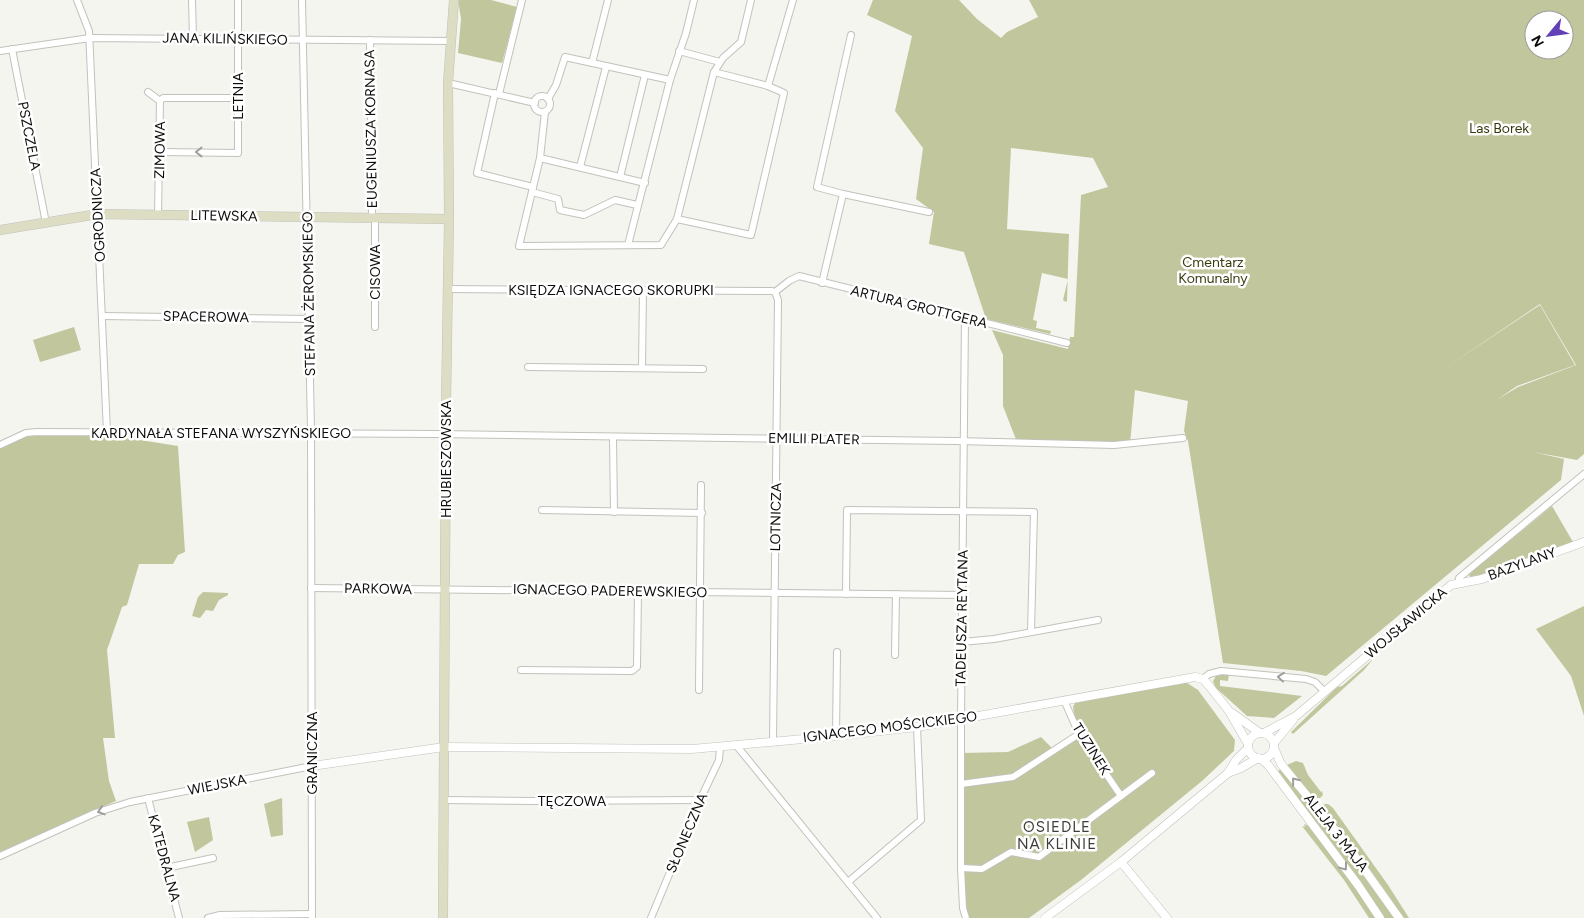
<svg xmlns="http://www.w3.org/2000/svg" width="1584" height="918" viewBox="0 0 1584 918" font-family="Figtree,sans-serif">
<style>
.green{fill:#c2c69d;fill-rule:evenodd}
.lines{fill:none;stroke-linecap:round;stroke-linejoin:round}
.minor-casing{stroke:#c1c2bc;stroke-width:8}
.tertiary-casing{stroke:#c1c2bc;stroke-width:9}
.secondary-casing{stroke:#c1c2bc;stroke-width:10}
.minor{stroke:#fff;stroke-width:6}
.tertiary{stroke:#fff;stroke-width:8}
.secondary{stroke:#dcddc3;stroke-width:9}
.oneway{stroke:#9e9e9d}
.labels{text-anchor:middle;dominant-baseline:central;stroke-width:5;stroke-linejoin:round;paint-order:stroke}
.street-label{font-size:14px;fill:#0c0c0a;stroke:#fff}
.park-label{font-size:14px;fill:#383a0e;stroke:#fff}
.neighbourhood-label{font-size:15px;letter-spacing:1px;fill:#3f3f3a;stroke:#fff}
</style>
<rect width="100%" height="100%" fill="#f4f5ef"/>
<g class="green">
<path d="M458,0H491L517,7L502,63L458,53L461,19Z"/>
<path d="M873,0H959L977,19L1001,38L1007,32L1038,17L1029,0H1584V454L1577,460L1533,452L1564,459L1561,480L1326,676L1301,671L1223,663L1188,441L1184,431L1188,401L1135,390L1130,444L1017,442L1003,406V355L992,330L1068,349L1070,337H1074L1081,195L1108,187L1093,158L1011,148L1007,229L1069,234L1067,301L1066,302L1063,300L1068,279L1042,273L1033,320L1037,321L1036,328L1051,331L1050,334L986,319L964,252L929,244L934,212L916,199L923,148L895,111L912,36L867,15ZM1534,20H1564V50H1534ZM1540,304L1576,365L1518,387L1498,399L1517,386L1575,365L1540,305L1442,370Z"/>
<path d="M74,327L81,350L40,362L33,340Z"/>
<path d="M108,435L178,446L185,552L178,555L173,564H139L127,605L122,607L107,650L115,738H103L109,781L116,801L0,852V449L27,436Z"/>
<path d="M1552,506L1573,542L1471,578L1469,575L1470,573Z"/>
<path d="M203,592L228,593V595L219,600L213,611L206,610L200,618L192,616L198,597Z"/>
<path d="M1584,606V716L1571,676L1536,629Z"/>
<path d="M1389,640L1364,670L1293,734L1291,732L1337,687L1342,686L1373,659Z"/>
<path d="M1229,674L1228,681L1220,680V686L1302,696L1274,718L1247,716L1215,687L1213,681L1216,676Z"/>
<path d="M1184,681L1198,690L1235,740L1234,751L1202,781L1081,880L1029,918H968L963,908L961,753L1008,752L1041,737L1054,750L1078,734L1073,707L1075,703Z"/>
<path d="M1296,761L1303,763L1308,775L1321,792L1322,791L1323,795L1320,798H1313L1287,765Z"/>
<path d="M1281,769L1352,858L1395,918H1384L1278,771Z"/>
<path d="M282,798L283,835L271,837L264,804Z"/>
<path d="M1322,804H1328L1333,808L1388,885L1409,918H1404L1371,871L1321,806Z"/>
<path d="M209,817L213,840L195,852L187,822Z"/>
<path d="M1304,824L1309,826L1341,868L1376,918H1369L1344,880L1302,826L1305,827Z"/>
</g>
<g class="lines">
<defs>
<g id="minor">
<path d="M77,0L89,31L107,432"/>
<path d="M192,0L193,38"/>
<path d="M302,0L311,429L312,918"/>
<path d="M370,40L372,217"/>
<path d="M12,49L46,223"/>
<path d="M0,51L90,38L450,41"/>
<path d="M679,51L720,62"/>
<path d="M592,63L608,0"/>
<path d="M714,72L768,86L784,93L751,235L677,219L714,72L723,58L741,42L751,0"/>
<path d="M448,83L535,103"/>
<path d="M768,86L793,0"/>
<path d="M148,92L160,101L158,215"/>
<path d="M495,93L477,173L533,187"/>
<path d="M499,94L522,0"/>
<circle cx="542" cy="104" r="8"/>
<path d="M548,99L556,85L565,57L670,80"/>
<path d="M160,101L163,98H238"/>
<path d="M545,112L540,158L519,246L661,245L677,219"/>
<path d="M161,152L238,153V0"/>
<path d="M540,158L645,183"/>
<path d="M580,167L606,67"/>
<path d="M620,177L645,75"/>
<path d="M532,192L558,199L560,210L584,215L615,200L637,205"/>
<path d="M843,194L929,212"/>
<path d="M628,245L670,80L686,33L694,0"/>
<path d="M822,283L843,194L817,187L851,35"/>
<path d="M447,289L772,291L775,292"/>
<path d="M775,292L789,281L799,276L1067,343"/>
<path d="M102,316L310,319"/>
<path d="M965,318L961,719V868L963,908L966,918"/>
<path d="M375,327V217"/>
<path d="M528,367L703,369"/>
<path d="M642,368L643,290"/>
<path d="M613,437L614,512"/>
<path d="M0,445L26,433L37,432L436,434L956,441L1114,445L1183,438"/>
<path d="M542,510L702,513"/>
<path d="M1458,583L1459,578L1584,474"/>
<path d="M311,588L963,595"/>
<path d="M846,594L847,510L1034,512L1031,632"/>
<path d="M962,642L994,639L1098,620"/>
<path d="M895,655L896,594"/>
<path d="M521,670L632,671L637,667L638,591"/>
<path d="M1203,679L1209,674L1221,671L1306,679L1315,682L1325,692"/>
<path d="M699,690L701,485"/>
<path d="M1064,700L1079,734L1121,796"/>
<path d="M836,736L837,652"/>
<path d="M773,742L778,300L775,292"/>
<path d="M736,745L877,918"/>
<path d="M961,784L1013,777L1079,734"/>
<path d="M148,798L179,918"/>
<path d="M443,800L536,801L700,800"/>
<path d="M0,856L95,813L130,802L312,766"/>
<path d="M166,868L213,858"/>
<path d="M961,868L982,869L1011,852L1039,857L1152,773"/>
<path d="M848,882L921,820L917,727"/>
<path d="M208,918L220,915L312,914"/>
<path d="M651,918L700,800L719,760L720,747"/>
</g>
<g id="tertiary">
<path d="M1232,713L1260,733"/>
<path d="M1264,733L1296,716L1451,585L1482,579L1584,542"/>
<circle cx="1261" cy="746" r="13"/>
<path d="M1274,743L1293,720"/>
<path d="M1274,748L1281,764L1344,841L1399,918"/>
<path d="M1261,759L1268,765L1358,885L1380,918"/>
<path d="M312,766L444,747L692,749L836,736L917,727L1195,677L1203,679L1210,687L1229,711L1248,744"/>
<path d="M1228,773L1241,768L1258,758"/>
<path d="M1121,862L1167,918"/>
<path d="M1045,918L1121,862L1228,773L1236,760L1248,748"/>
</g>
<g id="secondary">
<path d="M0,230L98,214L449,219"/>
<path d="M443,918L446,404L449,219L448,83L454,0"/>
</g>
</defs>
<use href="#minor" class="minor-casing"/>
<use href="#tertiary" class="tertiary-casing"/>
<use href="#secondary" class="secondary-casing"/>
<use href="#minor" class="minor"/>
<use href="#tertiary" class="tertiary"/>
<use href="#secondary" class="secondary"/>
</g>
<defs><path id="oneway-chevron" d="M-2-3.5L2.5 0L-2 3.5" fill="none" stroke-width="1.6" stroke-linecap="round" stroke-linejoin="round" transform="scale(1.25)"/></defs>
<g class="oneway">
<use href="#oneway-chevron" transform="translate(199 152) rotate(-180)"/>
<use href="#oneway-chevron" transform="translate(1281 677) rotate(-174)"/>
<use href="#oneway-chevron" transform="translate(1295 781) rotate(-129)"/>
<use href="#oneway-chevron" transform="translate(101 811) rotate(162)"/>
<use href="#oneway-chevron" transform="translate(1344 867) rotate(53)"/>
</g>
<g class="labels">
<g class="street-label">
<text transform="translate(225 39) rotate(1)">JANA KILIŃSKIEGO</text>
<text transform="translate(238 96) rotate(-90)">LETNIA</text>
<text transform="translate(371 129) rotate(-91)">EUGENIUSZA KORNASA</text>
<text transform="translate(29 136) rotate(79)">PSZCZELA</text>
<text transform="translate(160 150) rotate(-89)">ZIMOWA</text>
<text transform="translate(98 215) rotate(-93)">OGRODNICZA</text>
<text transform="translate(224 216) rotate(1)">LITEWSKA</text>
<text transform="translate(375 272) rotate(-90)">CISOWA</text>
<text x="611" y="290">KSIĘDZA IGNACEGO SKORUPKI</text>
<text transform="translate(309 294) rotate(-91)">STEFANA ŻEROMSKIEGO</text>
<text transform="translate(919 307) rotate(14)">ARTURA GROTTGERA</text>
<text transform="translate(206 317) rotate(1)">SPACEROWA</text>
<text x="221" y="433">KARDYNAŁA STEFANA WYSZYŃSKIEGO</text>
<text transform="translate(814 439) rotate(1)">EMILII PLATER</text>
<text transform="translate(446 459) rotate(-90)">HRUBIESZOWSKA</text>
<text transform="translate(776 517) rotate(-89)">LOTNICZA</text>
<text transform="translate(1522 564) rotate(-20)">BAZYLANY</text>
<text transform="translate(378 589) rotate(1)">PARKOWA</text>
<text transform="translate(610 591) rotate(1)">IGNACEGO PADEREWSKIEGO</text>
<text transform="translate(962 618) rotate(-89)">TADEUSZA REYTANA</text>
<text transform="translate(1406 623) rotate(-40)">WOJSŁAWICKA</text>
<text transform="translate(890 727) rotate(-7)">IGNACEGO MOŚCICKIEGO</text>
<text transform="translate(1091 749) rotate(58)">TUZINEK</text>
<text transform="translate(312 753) rotate(-90)">GRANICZNA</text>
<text transform="translate(217 785) rotate(-11)">WIEJSKA</text>
<text x="572" y="801">TĘCZOWA</text>
<text transform="translate(687 833) rotate(-67)">SŁONECZNA</text>
<text transform="translate(1336 833) rotate(52)">ALEJA 3 MAJA</text>
<text transform="translate(164 858) rotate(75)">KATEDRALNA</text>
</g>
<g class="park-label">
<text x="1499" y="128">Las Borek</text>
<text x="1213" y="262">Cmentarz<tspan x="1213" dy="16">Komunalny</tspan></text>
</g>
<g class="neighbourhood-label">
<text x="1057" y="827">OSIEDLE<tspan x="1057" dy="17">NA KLINIE</tspan></text>
</g>
</g>
<g transform="translate(1549 35) rotate(241)"><circle r="24" fill="#ffffff" stroke="#9e9e9d"/>
<path d="M0-4L9 19L0 12L-9 19Z" fill="#6440b8"/>
<text y="-8" font-size="14" font-weight="bold" text-anchor="middle" fill="#0c0c0a">N</text>
</g>
</svg>
